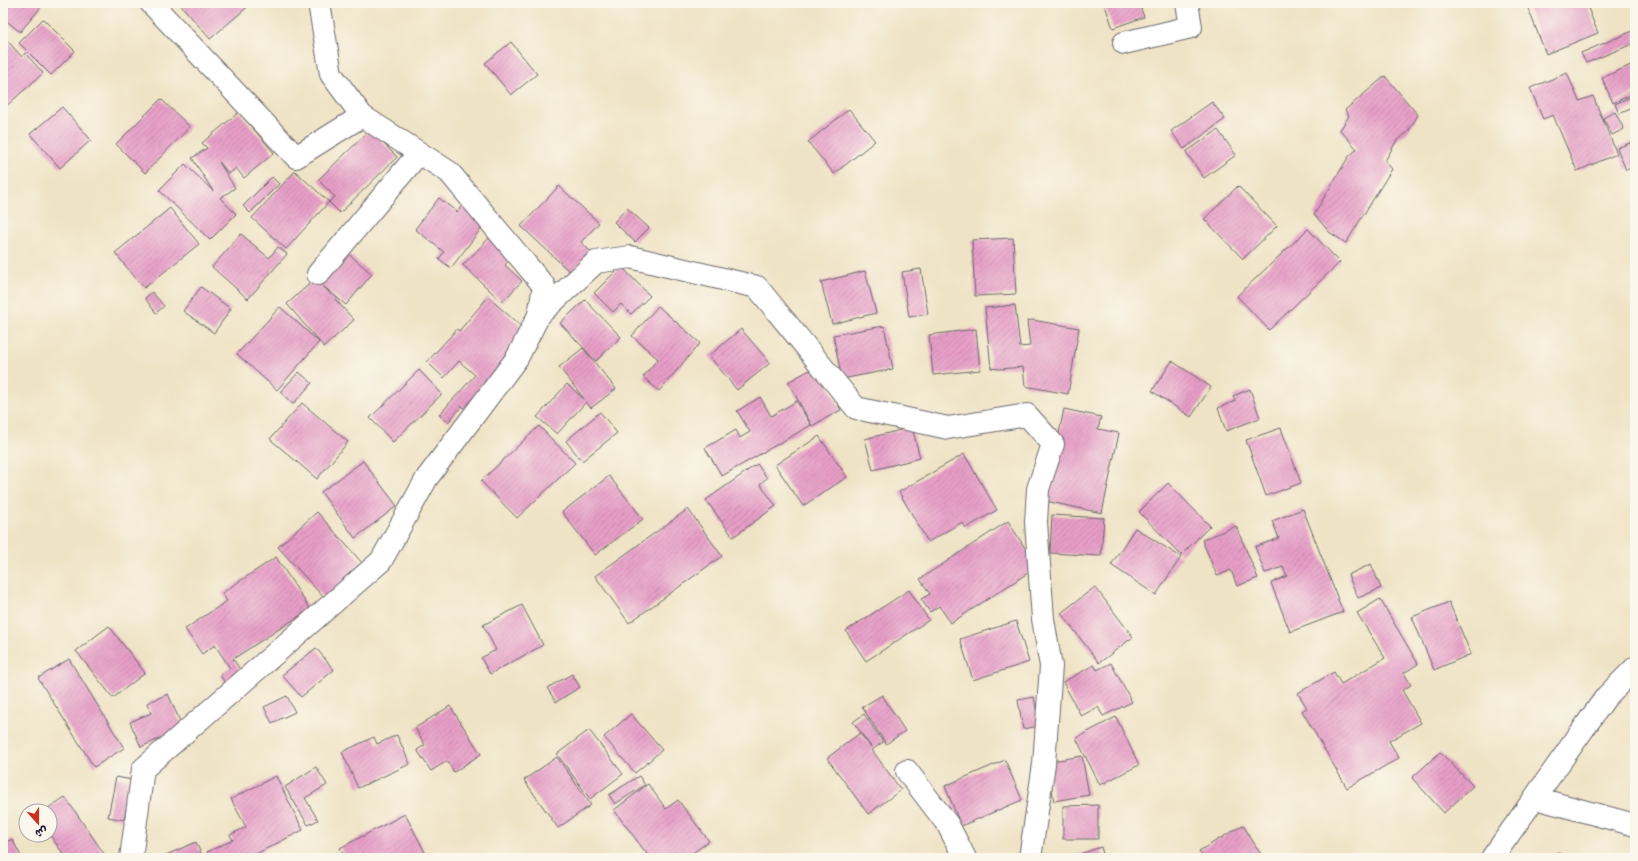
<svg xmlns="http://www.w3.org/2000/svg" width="1638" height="861" viewBox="0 0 1638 861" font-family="Dekko,'Playpen Sans Arabic',sans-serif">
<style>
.building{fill:url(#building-hatch)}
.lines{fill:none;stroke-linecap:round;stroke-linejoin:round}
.minor-casing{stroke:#6a666b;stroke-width:24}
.minor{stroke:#fff;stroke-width:22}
</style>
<defs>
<pattern id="building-hatch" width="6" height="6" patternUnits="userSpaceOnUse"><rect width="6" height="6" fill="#e79ec7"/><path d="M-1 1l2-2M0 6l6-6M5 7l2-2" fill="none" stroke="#bb80a3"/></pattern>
</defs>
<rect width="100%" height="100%" fill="#fbf7ec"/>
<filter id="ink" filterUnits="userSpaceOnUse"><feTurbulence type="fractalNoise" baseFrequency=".025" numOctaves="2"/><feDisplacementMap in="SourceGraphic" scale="8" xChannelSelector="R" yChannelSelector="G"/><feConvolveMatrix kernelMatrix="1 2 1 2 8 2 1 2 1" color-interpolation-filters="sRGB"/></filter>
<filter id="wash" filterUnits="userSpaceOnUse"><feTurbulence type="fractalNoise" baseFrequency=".012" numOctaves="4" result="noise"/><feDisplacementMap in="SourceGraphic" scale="16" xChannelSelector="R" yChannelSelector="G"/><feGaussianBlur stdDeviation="0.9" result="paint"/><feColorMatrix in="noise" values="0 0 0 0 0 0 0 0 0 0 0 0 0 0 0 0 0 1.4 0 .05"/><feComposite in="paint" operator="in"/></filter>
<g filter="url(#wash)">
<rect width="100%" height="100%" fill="#efe3c5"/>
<g id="blocks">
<g class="building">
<path d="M3,3H38L42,6L20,32L3,18Z"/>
<path d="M179,3H252L210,39Z"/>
<path d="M1104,3H1139L1144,17L1113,28Z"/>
<path d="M1526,3H1586L1598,33L1546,54Z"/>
<path d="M43,19L75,51L51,75L19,43Z"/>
<path d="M1635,30V43L1586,63L1581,53Z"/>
<path d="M3,36L22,57L25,53L43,73L3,109Z"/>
<path d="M511,42L537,74L511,95L485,63Z"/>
<path d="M1635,63V93L1613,103L1602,78Z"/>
<path d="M1567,73L1579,101L1593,96L1617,154L1577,171L1553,115L1543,119L1530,88Z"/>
<path d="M1385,76L1418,115L1408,132L1397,140L1385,161L1392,169L1346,243L1329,232L1314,214L1349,156L1357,149L1340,130L1349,116L1345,110Z"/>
<path d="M1633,96L1635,107L1619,114L1615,104Z"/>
<path d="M161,99L190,127L145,173L116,144Z"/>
<path d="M1212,102L1225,119L1184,149L1171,131Z"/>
<path d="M62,107L91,140L60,168L30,134Z"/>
<path d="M849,109L875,141L834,174L808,142Z"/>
<path d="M239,112L274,153L244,178L236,168L229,174L219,162L235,188L220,198L236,214L210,240L159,190L185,164L213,191L192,158L207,148L202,143Z"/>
<path d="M1615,112L1624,129L1612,135L1603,118Z"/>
<path d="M370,130L397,157L340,213L329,202L335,197L318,180Z"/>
<path d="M1218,130L1236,155L1204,178L1186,152Z"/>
<path d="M1635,141V167L1626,170L1617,148Z"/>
<path d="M295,171L329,202L286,249L252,218Z"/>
<path d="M272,177L279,184L250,213L243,206Z"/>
<path d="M559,186L599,223L581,242L591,252L571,273L521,226Z"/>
<path d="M1238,186L1277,226L1243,259L1204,219Z"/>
<path d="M439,198L457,212L467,199L490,217L451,268L439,259L444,252L415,229Z"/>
<path d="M170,208L199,244L144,288L115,253Z"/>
<path d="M627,208L649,228L635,242L614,222Z"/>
<path d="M1308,229L1340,262L1269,330L1237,296Z"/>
<path d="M241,234L269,258L278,247L287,254L248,299L212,267Z"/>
<path d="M492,235L514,255L505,265L522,281L502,302L463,265Z"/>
<path d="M1013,238L1016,294L975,296L972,240Z"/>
<path d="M344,250L372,274L346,305L323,286L354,320L324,347L287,304L316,278Z"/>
<path d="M621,266L650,296L631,314L621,304L613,312L594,293Z"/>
<path d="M921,269L928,314L909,317L902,272Z"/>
<path d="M865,271L876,313L832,324L821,282Z"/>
<path d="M201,287L231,309L214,333L183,311Z"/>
<path d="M152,292L164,306L156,313L145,298Z"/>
<path d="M488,297L524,329L512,342L519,348L465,409L462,406L448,422L439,415L475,375L459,361L444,378L427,362L457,329L459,331Z"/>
<path d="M585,300L621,337L596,361L560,323Z"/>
<path d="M1015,305L1020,347L1030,346L1027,321L1032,320L1079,328L1068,394L1025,386L1023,367L999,369L991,368L985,308Z"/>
<path d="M658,306L700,343L659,391L643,377L658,359L632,336Z"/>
<path d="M280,307L319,342L277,390L237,354Z"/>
<path d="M884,326L893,369L842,379L833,335Z"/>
<path d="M741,329L770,363L737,390L709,356Z"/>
<path d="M976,329L980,370L933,375L929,335Z"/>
<path d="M583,348L616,389L591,408L586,402L557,434L537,417L567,384L585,400L559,367Z"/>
<path d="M1172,361L1211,387L1191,417L1152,391Z"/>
<path d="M817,366L841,410L812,426L788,382Z"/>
<path d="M419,370L442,394L393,442L370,418Z"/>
<path d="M299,372L312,383L293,404L280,392Z"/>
<path d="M1250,389L1260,418L1226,431L1218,408L1235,401L1233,396Z"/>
<path d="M760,397L771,416L797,401L811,425L722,476L705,448L736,430L740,438L750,432L737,411Z"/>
<path d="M302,403L348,442L317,479L270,439Z"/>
<path d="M1064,409L1101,417L1098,429L1119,433L1102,513L1045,501Z"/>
<path d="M600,412L617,433L582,461L566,441Z"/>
<path d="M539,426L575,463L517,518L481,481Z"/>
<path d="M912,427L920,458L873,470L865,439Z"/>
<path d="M1281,428L1301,483L1266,496L1246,440Z"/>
<path d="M819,436L847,477L803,506L775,465Z"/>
<path d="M964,454L997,510L966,528L962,522L928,542L899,492Z"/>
<path d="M363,461L397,506L355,538L321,492Z"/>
<path d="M757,464L767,478L760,484L776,506L733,537L706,500Z"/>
<path d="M609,476L643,519L595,555L562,512Z"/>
<path d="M1168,483L1210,526L1181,555L1139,512Z"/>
<path d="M688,509L722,556L629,623L595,576Z"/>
<path d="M1303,509L1343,612L1290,632L1271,583L1287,576L1283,567L1265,573L1255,547L1279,538L1272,521Z"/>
<path d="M317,512L364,565L325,599L278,547Z"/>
<path d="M1052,515L1104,518L1101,556L1050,553Z"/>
<path d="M1008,521L1037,567L951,623L939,606L930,612L921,599L930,594L920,579Z"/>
<path d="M1236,526L1258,578L1237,586L1231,570L1217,576L1202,540Z"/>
<path d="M1135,528L1181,557L1156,595L1111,565Z"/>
<path d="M276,557L310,609L233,659L246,678L229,689L220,675L230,668L215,645L202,654L185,629L227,601L222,593Z"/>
<path d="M1371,564L1381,588L1358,598L1348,575Z"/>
<path d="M1095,587L1133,637L1099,663L1061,613Z"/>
<path d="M909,590L929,620L866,661L846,631Z"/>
<path d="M1380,599L1418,664L1404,673L1411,685L1402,690L1421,723L1389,741L1399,758L1347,788L1302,711L1307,708L1298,693L1334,672L1341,684L1385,658L1357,613Z"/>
<path d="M1449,602L1471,654L1434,670L1412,617Z"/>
<path d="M522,605L543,645L490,674L481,658L496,650L483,625Z"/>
<path d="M1016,621L1029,662L973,680L960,639Z"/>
<path d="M109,626L145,673L113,698L76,651Z"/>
<path d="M316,648L334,670L301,697L282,675Z"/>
<path d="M69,659L124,748L94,767L38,678Z"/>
<path d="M1111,663L1132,702L1103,716L1098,707L1081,716L1063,682L1094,665L1097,670Z"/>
<path d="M572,674L580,687L556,702L547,688Z"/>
<path d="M168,694L183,728L141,747L130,722L151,713L147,703Z"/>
<path d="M882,695L905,731L886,744L862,707Z"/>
<path d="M287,696L295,712L272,723L264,707Z"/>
<path d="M1034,697L1039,726L1023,729L1018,700Z"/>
<path d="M450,706L481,754L454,772L447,761L431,771L417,750L425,745L415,728Z"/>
<path d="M631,714L662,750L635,773L604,737Z"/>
<path d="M864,714L883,742L872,750L901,790L868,814L827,758L860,733L871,747L853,722Z"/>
<path d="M1116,717L1139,765L1100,785L1076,738Z"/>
<path d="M589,730L623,774L590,799L557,754Z"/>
<path d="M397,735L410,764L358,788L342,752L374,737L377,744Z"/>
<path d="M1440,752L1473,786L1444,813L1412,778Z"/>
<path d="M1082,756L1089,795L1054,801L1047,762Z"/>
<path d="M557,757L591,805L558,828L524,780Z"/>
<path d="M1005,760L1022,800L961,826L945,786Z"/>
<path d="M316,767L327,785L305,798L318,820L308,825L285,787Z"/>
<path d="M276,776L303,830L248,858H211L207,852L233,840L230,835L246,827L231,799Z"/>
<path d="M639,776L645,785L615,804L609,795Z"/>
<path d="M116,777L132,780L124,820L108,817Z"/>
<path d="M648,784L666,809L678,800L709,841L686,858H650L614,810Z"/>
<path d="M65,797L107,858H66L50,835V811H44Z"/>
<path d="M1098,805V839H1063V806Z"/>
<path d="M405,814L428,858H337L344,855L340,848Z"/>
<path d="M1243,825L1263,858H1204L1199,851Z"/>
<path d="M12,839L22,858H3V844Z"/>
<path d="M196,842L203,858H159Z"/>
<path d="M1101,847L1104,858H1068Z"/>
<path d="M1559,852L1564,858H1551Z"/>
</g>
</g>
</g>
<g filter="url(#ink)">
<use href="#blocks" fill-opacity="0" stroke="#6a666b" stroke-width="1"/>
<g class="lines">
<defs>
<g id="minor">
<path d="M151,3L296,157L362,116"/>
<path d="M1124,43L1191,27L1187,3"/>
<path d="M318,274L419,153"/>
<path d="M539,315L596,262L630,257L757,287L856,408L948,428L1027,415L1053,444L1038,489L1036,522L1043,619L1051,666L1044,764L1030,858"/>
<path d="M907,771L948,825L965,858"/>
<path d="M1535,798L1635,825"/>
<path d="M131,858L143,769L381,561L427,478L517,358L539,315L544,286L449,172L362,116L331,74L319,3"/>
<path d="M1492,858L1606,697L1635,668"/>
</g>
</defs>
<use href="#minor" class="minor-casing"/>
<use href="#minor" class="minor"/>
</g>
</g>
<rect width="1638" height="861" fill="none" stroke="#fbf7ec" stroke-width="16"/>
<g transform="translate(38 823) rotate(159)"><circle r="19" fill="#fbf7ec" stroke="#a4a2a5"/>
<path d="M0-3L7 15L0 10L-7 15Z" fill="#c8321e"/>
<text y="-6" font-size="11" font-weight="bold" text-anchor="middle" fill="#22223b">ش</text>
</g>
</svg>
